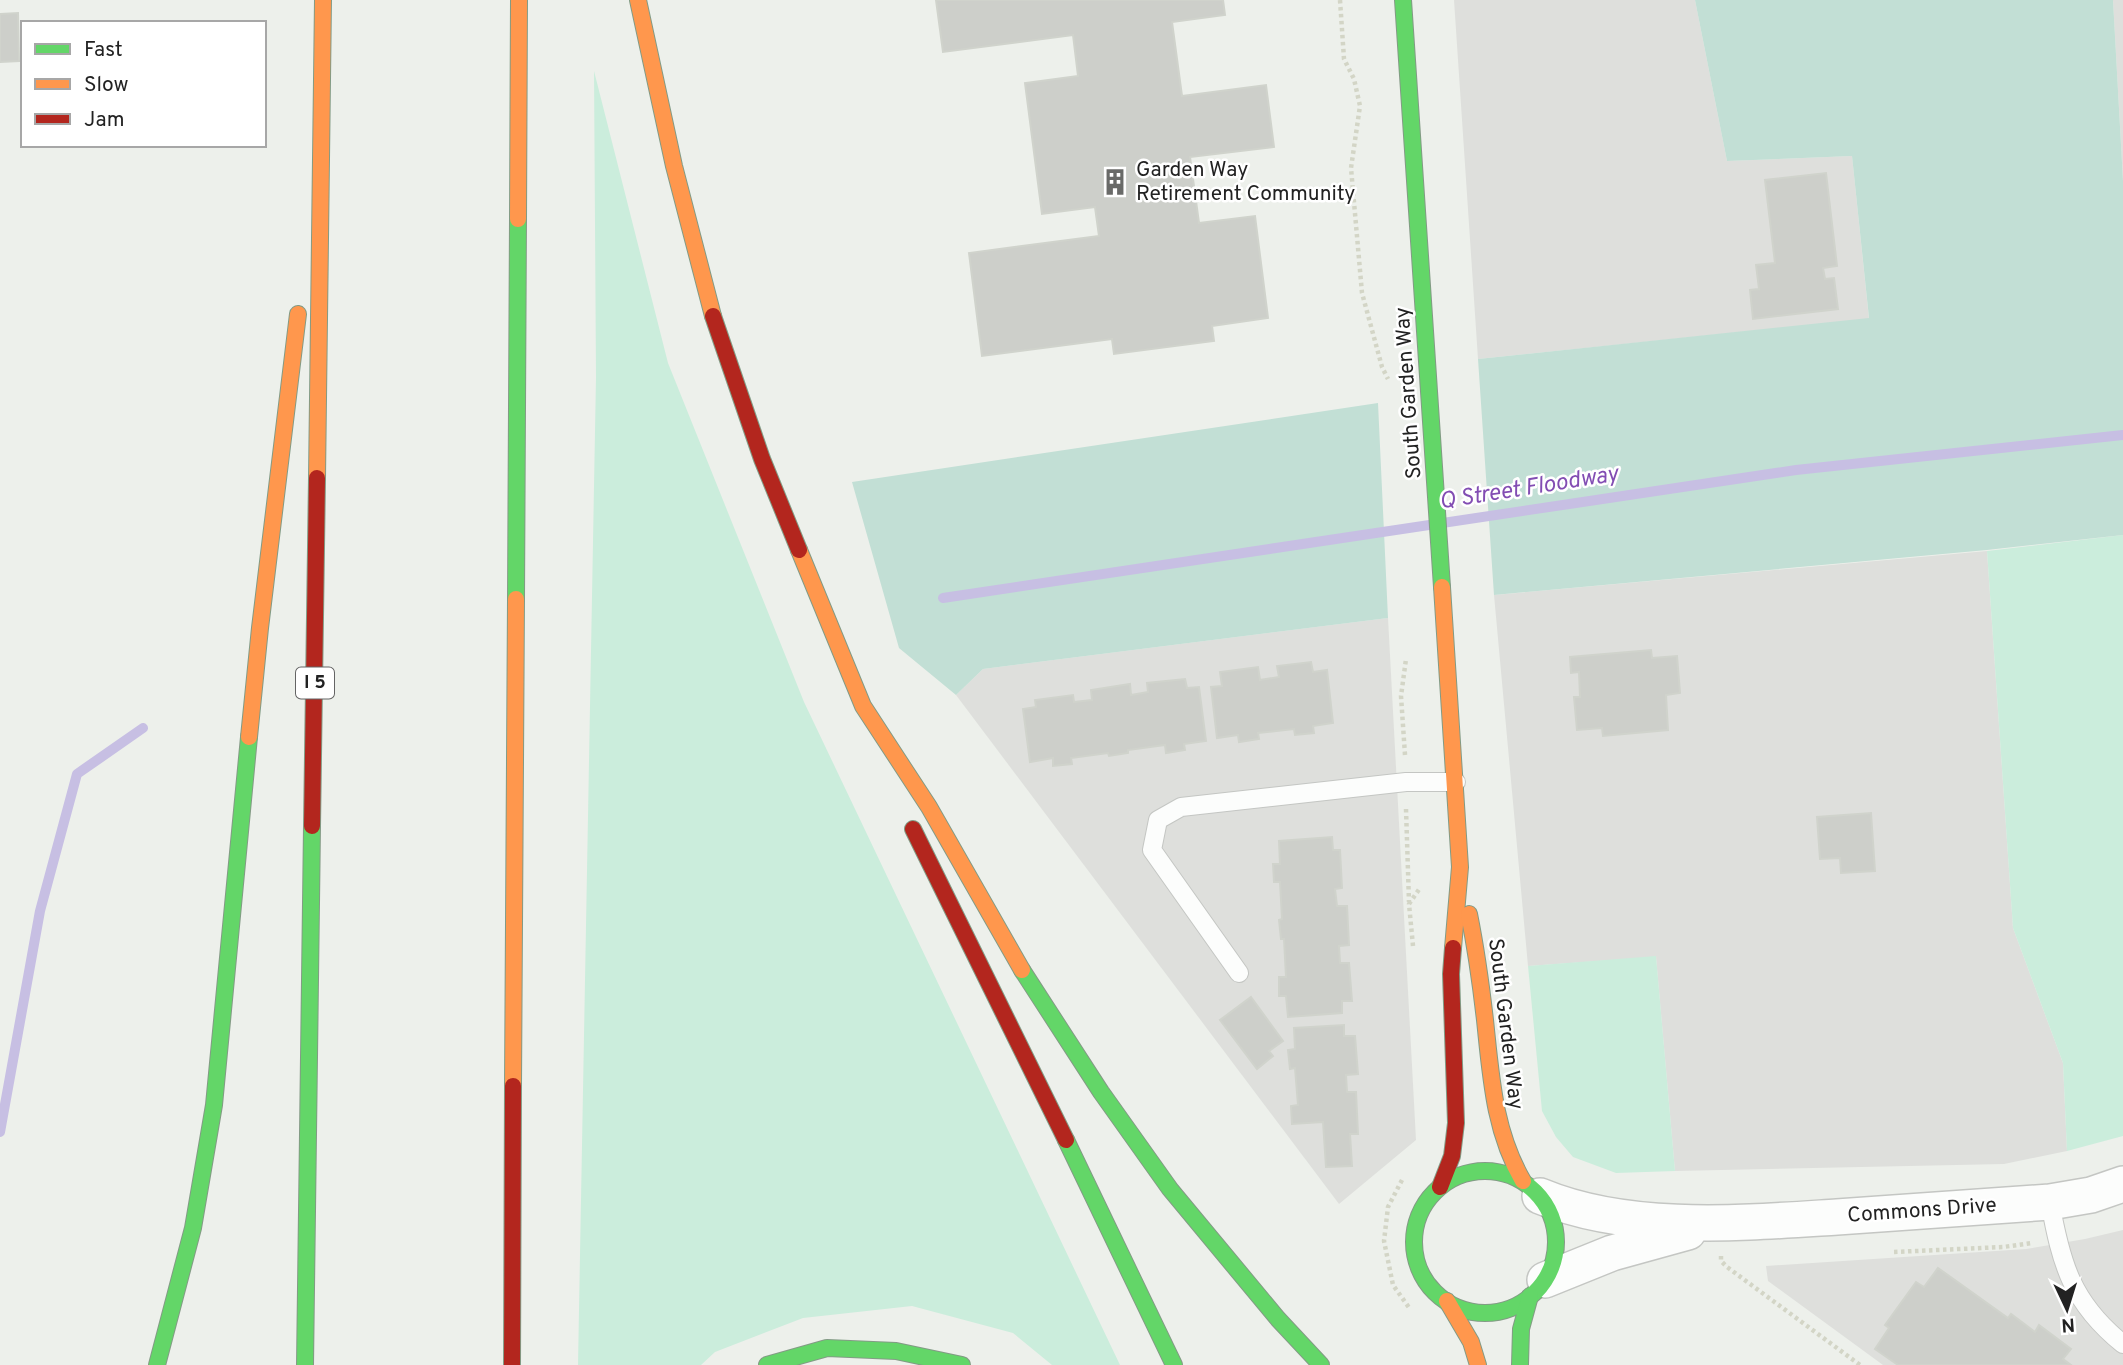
<svg xmlns="http://www.w3.org/2000/svg" width="2123" height="1365" viewBox="0 0 2123 1365" font-family="Overpass,sans-serif">
<style>
.residential{fill:#dedfdc}
.grass{fill:#cbeddc}
.forest{fill:#c2dfd5}
.lines{fill:none;stroke-linecap:round;stroke-linejoin:round}
.stream{stroke:#c7bfe3;stroke-width:10}
.building{fill:#cdcfca;stroke:#d0d3cc;stroke-width:2}
.lane-casing{stroke:#c4c6c3;stroke-width:20}
.street-casing{stroke:#c4c6c3;stroke-width:38}
.fast-casing{stroke:#839b85;stroke-width:18}
.slow-casing{stroke:#839b85;stroke-width:18}
.jam-casing{stroke:#839b85;stroke-width:18}
.path{stroke:#d3d5c6;stroke-width:4.5;stroke-dasharray:3.5 3.5;stroke-linecap:butt}
.lane{stroke:#fcfdfc;stroke-width:18}
.street{stroke:#fcfdfc;stroke-width:35}
.fast{stroke:#63d668;stroke-width:16}
.slow{stroke:#ff974d;stroke-width:16}
.jam{stroke:#b3261e;stroke-width:16}
.labels{text-anchor:middle;dominant-baseline:central;stroke-width:5;stroke-linejoin:round;paint-order:stroke}
.shield{fill:#fff;stroke:#646464;stroke-width:2}
.shield-label{font-size:19px;font-weight:bold;fill:#222}
.poi-label{font-size:21px;fill:#222;stroke:#fff;text-anchor:start}
.street-label{font-size:21px;fill:#222;stroke:#fff}
.water-label{font-size:23px;font-style:italic;fill:#824db3;stroke:#fff}
</style>
<rect width="100%" height="100%" fill="#edf0eb"/>
<g class="residential">
<path d="M1454,0H1695L1727,161L1852,156L1869,319L1478,359Z"/>
<path d="M2113,0H2123V181Z"/>
<path d="M1987,551L2013,928L2063,1063L2067,1151L2004,1164L1675,1171L1656,957L1528,966L1494,595Z"/>
<path d="M1388,618L1416,1140L1339,1204L956,695L983,669Z"/>
<path d="M2123,1230V1365H1883L1768,1281L1766,1266L2026,1249L2085,1239Z"/>
</g>
<g class="grass">
<path d="M594,71L668,363L804,702L1120,1365H1052L1013,1333L912,1306L803,1318L715,1352L701,1365H578L596,377Z"/>
<path d="M2123,535V1136L2067,1151L2063,1063L2013,928L1987,551Z"/>
<path d="M1656,956L1675,1171L1616,1173L1573,1157L1556,1137L1542,1111L1528,966Z"/>
</g>
<g class="forest">
<path d="M1695,0H2113L2123,181V535L1987,550L1494,595L1478,359L1869,318L1852,156L1727,161Z"/>
<path d="M1378,403L1388,618L983,669L956,695L899,648L852,482Z"/>
</g>
<g class="lines">
<g class="stream">
<path d="M943,598L1796,470L2123,435"/>
<path d="M0,1132L40,911L77,774L143,728"/>
</g>
</g>
<g class="building">
<path d="M936,0H1223L1225,15L1172,22L1182,96L1266,85L1274,147L1190,157L1199,223L1255,216L1268,318L1212,326L1214,341L1114,354L1112,339L982,356L969,253L1099,236L1095,207L1042,214L1025,83L1078,76L1073,35L943,52Z"/>
<path d="M18,13L19,61L0,62V14Z"/>
<path d="M1826,173L1837,266L1823,268L1825,279L1834,278L1838,309L1753,319L1750,290L1759,289L1756,265L1775,263L1765,180Z"/>
<path d="M1651,650L1652,658L1677,656L1680,693L1666,695L1668,730L1603,736L1602,728L1577,730L1574,697H1580L1579,672L1571,673L1570,657Z"/>
<path d="M1311,662L1313,672L1327,670L1333,723L1313,726L1314,733L1295,735L1294,729L1258,733L1259,739L1239,742L1238,735L1217,738L1211,687L1222,686L1220,672L1258,667L1260,680L1279,677L1277,666Z"/>
<path d="M1185,679L1187,688L1199,687L1206,741L1184,744L1185,750L1166,753L1165,745L1128,750V753L1109,756L1108,753L1071,758L1072,764L1053,766V758L1030,762L1023,709L1036,707L1035,700L1073,695L1074,702L1092,700L1091,690L1130,684L1131,695L1148,692L1147,683Z"/>
<path d="M1871,813L1875,871L1841,873L1840,858L1820,859L1817,817Z"/>
<path d="M1332,837L1333,850H1340L1342,888L1335,889L1337,906H1347L1349,945L1339,946L1340,963H1349L1352,1001H1342V1013L1288,1017L1286,996H1279V977H1286L1284,939H1281L1279,920L1282,919L1280,882H1274L1273,864H1280L1279,841Z"/>
<path d="M1251,997L1283,1041L1269,1051L1273,1056L1257,1069L1220,1020Z"/>
<path d="M1344,1025V1036H1355L1358,1074L1346,1075L1347,1092H1356L1358,1134H1350L1352,1166L1326,1167L1323,1122L1292,1124L1291,1106L1298,1105L1295,1068L1290,1069L1288,1050L1295,1049L1294,1028Z"/>
<path d="M1938,1268L2008,1318L2011,1314L2035,1332L2039,1325L2071,1349L2063,1359L2071,1365H1898L1875,1349L1889,1328L1885,1325L1916,1282L1924,1287Z"/>
</g>
<g class="lines">
<defs>
<g id="lane">
<path d="M1239,973L1152,850L1158,820L1181,807L1406,782H1456"/>
<path d="M2050,1202C2061,1264 2072,1303 2123,1344"/>
</g>
<g id="street">
<path d="M1540,1196C1629,1233 1742,1223 1837,1217C1908,1212 1979,1207 2050,1202L2091,1195L2123,1184"/>
<path d="M1545,1280L1612,1253L1688,1232"/>
</g>
<g id="fast">
<path d="M1403,0L1442,587"/>
<path d="M516,599L518,219"/>
<path d="M1022,970L1101,1092L1170,1189L1278,1319L1321,1365"/>
<path d="M1066,1140L1174,1365"/>
<circle cx="1485" cy="1242" r="71"/>
<path d="M157,1365L193,1228L214,1105L249,737"/>
<path d="M305,1365L312,826"/>
<path d="M767,1365L827,1348L896,1351L962,1365"/>
<path d="M1520,1365L1521,1329L1530,1296"/>
</g>
<g id="slow">
<path d="M638,0L674,166L713,316"/>
<path d="M518,219L519,0"/>
<path d="M317,478L323,0"/>
<path d="M799,550L863,706L929,807L1022,970"/>
<path d="M1442,587L1460,867L1453,948"/>
<path d="M249,737L260,628L298,314"/>
<path d="M1469,914C1476,949 1481,985 1485,1020C1491,1077 1494,1131 1523,1181"/>
<path d="M513,1086L516,599"/>
<path d="M1447,1301L1471,1342L1478,1365"/>
</g>
<g id="jam">
<path d="M713,316L762,459L799,550"/>
<path d="M312,826L317,478"/>
<path d="M913,829L1066,1140"/>
<path d="M1440,1187L1452,1156L1456,1123L1451,974L1453,948"/>
<path d="M512,1365L513,1086"/>
</g>
</defs>
<use href="#lane" class="lane-casing"/>
<use href="#street" class="street-casing"/>
<use href="#fast" class="fast-casing"/>
<use href="#slow" class="slow-casing"/>
<use href="#jam" class="jam-casing"/>
<g class="path">
<path d="M1340,0L1344,59L1354,79L1360,106L1351,168L1362,293L1382,367L1388,379"/>
<path d="M1405,755L1401,696L1406,659"/>
<path d="M1406,809L1409,902"/>
<path d="M1413,946L1409,904L1420,888"/>
<path d="M1402,1180L1388,1207L1384,1241L1393,1285L1410,1309"/>
<path d="M1894,1252L2003,1247L2032,1243"/>
<path d="M1721,1256V1261L1727,1267L1860,1365"/>
</g>
<use href="#lane" class="lane"/>
<use href="#street" class="street"/>
<use href="#fast" class="fast"/>
<use href="#slow" class="slow"/>
<use href="#jam" class="jam"/>
</g>
<defs>
<symbol id="building-bare" viewBox="-9 -9 18 18"><path d="M-4-6H4V6H1V3H-1V6H-4ZM-2.5-4.3h1.7v1.8h-1.7ZM.8-4.3h1.7v1.8H.8ZM-2.5-1h1.7V.8h-1.7ZM.8-1h1.7V.8H.8Z" fill="#696a68" stroke="#fff" stroke-width="2.5" paint-order="stroke"/></symbol>
</defs>
<g fill-rule="evenodd">
<use href="#building-bare" x="1096" y="163" width="38" height="38"/>
</g>
<g class="labels">
<rect class="shield" x="296" y="667.5" width="38" height="31" rx="5"/>
<g class="shield-label">
<text x="315" y="683">I 5</text>
</g>
<g class="poi-label">
<text x="1136" y="170">Garden Way<tspan x="1136" dy="24">Retirement Community</tspan></text>
</g>
<g class="street-label">
<text transform="translate(1409 393) rotate(-94)">South Garden Way</text>
<text transform="translate(1505 1024) rotate(83)">South Garden Way</text>
<text transform="translate(1922 1211) rotate(-4)">Commons Drive</text>
</g>
<g class="water-label">
<text transform="translate(1529 489) rotate(-9)">Q Street Floodway</text>
</g>
</g>
<rect x="21" y="21" width="245" height="126" fill="#ffffff" stroke="#a7a7a7" stroke-width="2"/>
<rect x="35" y="44" width="35" height="10" fill="#63d668" stroke="#a7a7a7" stroke-width="2"/>
<text x="84" y="56" font-size="21" fill="#222222">Fast</text>
<rect x="35" y="79" width="35" height="10" fill="#ff974d" stroke="#a7a7a7" stroke-width="2"/>
<text x="84" y="91" font-size="21" fill="#222222">Slow</text>
<rect x="35" y="114" width="35" height="10" fill="#b3261e" stroke="#a7a7a7" stroke-width="2"/>
<text x="84" y="126" font-size="21" fill="#222222">Jam</text>
<g transform="translate(2067 1309) rotate(176)" stroke="#ffffff" stroke-width="5" paint-order="stroke">
<path d="M0-5L12 26L0 18L-12 26Z" fill="#222222"/>
<text y="-10" font-size="19" font-weight="bold" text-anchor="middle" fill="#222222">N</text>
</g>
</svg>
